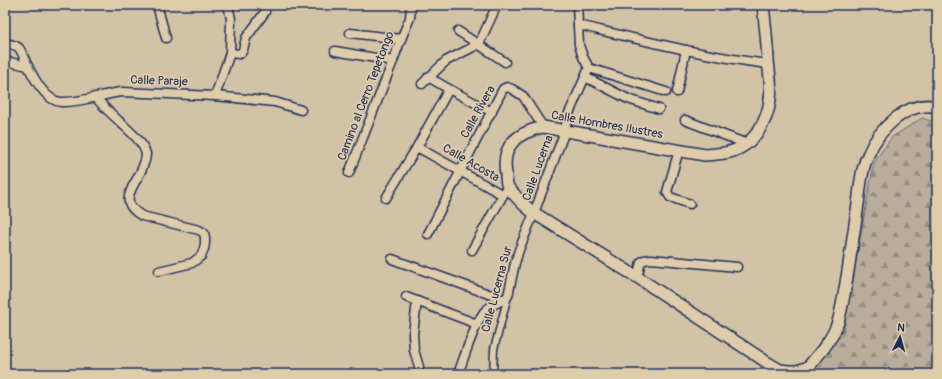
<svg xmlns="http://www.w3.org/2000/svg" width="942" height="379" viewBox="0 0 942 379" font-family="Pangolin,sans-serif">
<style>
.forest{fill:url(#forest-firs);stroke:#6a6e7c}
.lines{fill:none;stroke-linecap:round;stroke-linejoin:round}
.pedestrian-casing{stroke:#1b2f5e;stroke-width:9}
.minor-casing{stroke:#1b2f5e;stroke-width:11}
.secondary-casing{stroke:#1b2f5e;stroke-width:14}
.pedestrian{stroke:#dfccaa;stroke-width:6}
.minor{stroke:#dfccaa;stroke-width:8}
.secondary{stroke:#dfccaa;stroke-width:11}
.labels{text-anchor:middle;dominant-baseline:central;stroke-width:3.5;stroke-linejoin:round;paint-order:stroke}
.street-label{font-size:12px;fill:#1b2f5e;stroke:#dfccaa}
</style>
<defs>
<pattern id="forest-firs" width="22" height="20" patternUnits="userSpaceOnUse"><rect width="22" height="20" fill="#b8ad9b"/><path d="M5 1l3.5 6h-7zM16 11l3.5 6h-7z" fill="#958d82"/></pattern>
</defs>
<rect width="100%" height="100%" fill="#d3c3a6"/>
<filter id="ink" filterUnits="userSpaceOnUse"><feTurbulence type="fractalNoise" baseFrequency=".025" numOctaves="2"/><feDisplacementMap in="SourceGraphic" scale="8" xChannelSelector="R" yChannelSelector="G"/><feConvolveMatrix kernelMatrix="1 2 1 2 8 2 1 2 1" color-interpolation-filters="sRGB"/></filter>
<g filter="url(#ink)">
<path class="forest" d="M922,118L937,123V374H804L843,334L874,162L892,137Z"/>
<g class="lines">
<defs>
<path id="pedestrian" d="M493,374L494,349L508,296"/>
<g id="minor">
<path d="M157,5L166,38"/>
<path d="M578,25C641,40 704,56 768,64"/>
<path d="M458,31L505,62"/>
<path d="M350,33L401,39"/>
<path d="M5,43C10,44 16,45 19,48C22,52 24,58 26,62C32,75 45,101 61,102C82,103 102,94 122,92L215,96L230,53L231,19L228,5"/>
<path d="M335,51L393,61"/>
<path d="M230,53L239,54L241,53L243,50L246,38L265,12"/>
<path d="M5,61L28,66"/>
<path d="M589,68L666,92"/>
<path d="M428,77L449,89L492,112"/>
<path d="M585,77L628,99L659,109"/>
<path d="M422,84L446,61L479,44L497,5"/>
<path d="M677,92L686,50"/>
<path d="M215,96L275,102L301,110"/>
<path d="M95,97C102,105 110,113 119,121C128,130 143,141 146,154C146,159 145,162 143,166C136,187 115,200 142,216L199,230L204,233L205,238V243L204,249L201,256L192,263L159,271"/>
<path d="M685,120L747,144"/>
<path d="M417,147L503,195L508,186"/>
<path d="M679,150L667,192L670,197L690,204"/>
<path d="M349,173L393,61L401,39L410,18L411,5"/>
<path d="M386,198L417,147L449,89"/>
<path d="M428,234L503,89L507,87L512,89L523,96L543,127"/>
<path d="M472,250L503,195"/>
<path d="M392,259L494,296L503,300L508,296L515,263L519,250L534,213L565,131L567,118L589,68L583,57L579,45L577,5"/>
<path d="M637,277L641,262L644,260L651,259L737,267"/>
<path d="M406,297L477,324"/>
<path d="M417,301L413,334L414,350L419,367"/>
<path d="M458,374C465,356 473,327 484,312C489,307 496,303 503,300"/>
</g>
<g id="secondary">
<path d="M763,5C765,23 767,41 768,60C769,72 772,87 770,99C768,121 754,144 733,151C724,154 715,154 705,155L543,127C517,133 501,145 506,174C506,178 506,183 508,187C509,189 512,192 514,194C521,203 526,207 534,213L637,277L768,363L780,370L788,371H797L809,367"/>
<path d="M804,372C817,356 832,341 838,322C843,305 845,288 848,271C851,251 854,231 857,211C860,193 860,172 868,155C878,130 908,99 937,107"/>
</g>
</defs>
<use href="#pedestrian" class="pedestrian-casing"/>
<use href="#minor" class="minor-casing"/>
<use href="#secondary" class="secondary-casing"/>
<use href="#pedestrian" class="pedestrian"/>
<use href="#minor" class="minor"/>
<use href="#secondary" class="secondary"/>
</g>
</g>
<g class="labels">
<g class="street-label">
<text transform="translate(159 81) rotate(2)">Calle Paraje</text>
<text transform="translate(366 96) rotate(-69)">Camino al Cerro Tepetongo</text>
<text transform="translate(478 112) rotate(-61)">Calle Rivera</text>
<text transform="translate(607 125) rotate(10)">Calle Hombres Ilustres</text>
<text transform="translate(471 163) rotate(30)">Calle Acosta</text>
<text transform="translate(538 168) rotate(-70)">Calle Lucerna</text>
<text transform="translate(497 289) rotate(-75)">Calle Lucerna Sur</text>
</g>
</g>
<rect width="942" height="379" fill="none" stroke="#dfccaa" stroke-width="20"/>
<rect x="10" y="10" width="922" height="359" fill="none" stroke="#1b2f5e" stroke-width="1.5" filter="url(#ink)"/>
<g transform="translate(900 337) rotate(6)" stroke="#dfccaa" stroke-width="3" paint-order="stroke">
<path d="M0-3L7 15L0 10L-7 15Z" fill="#1b2f5e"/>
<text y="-6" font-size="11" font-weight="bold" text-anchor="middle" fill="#1b2f5e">N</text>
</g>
</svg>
